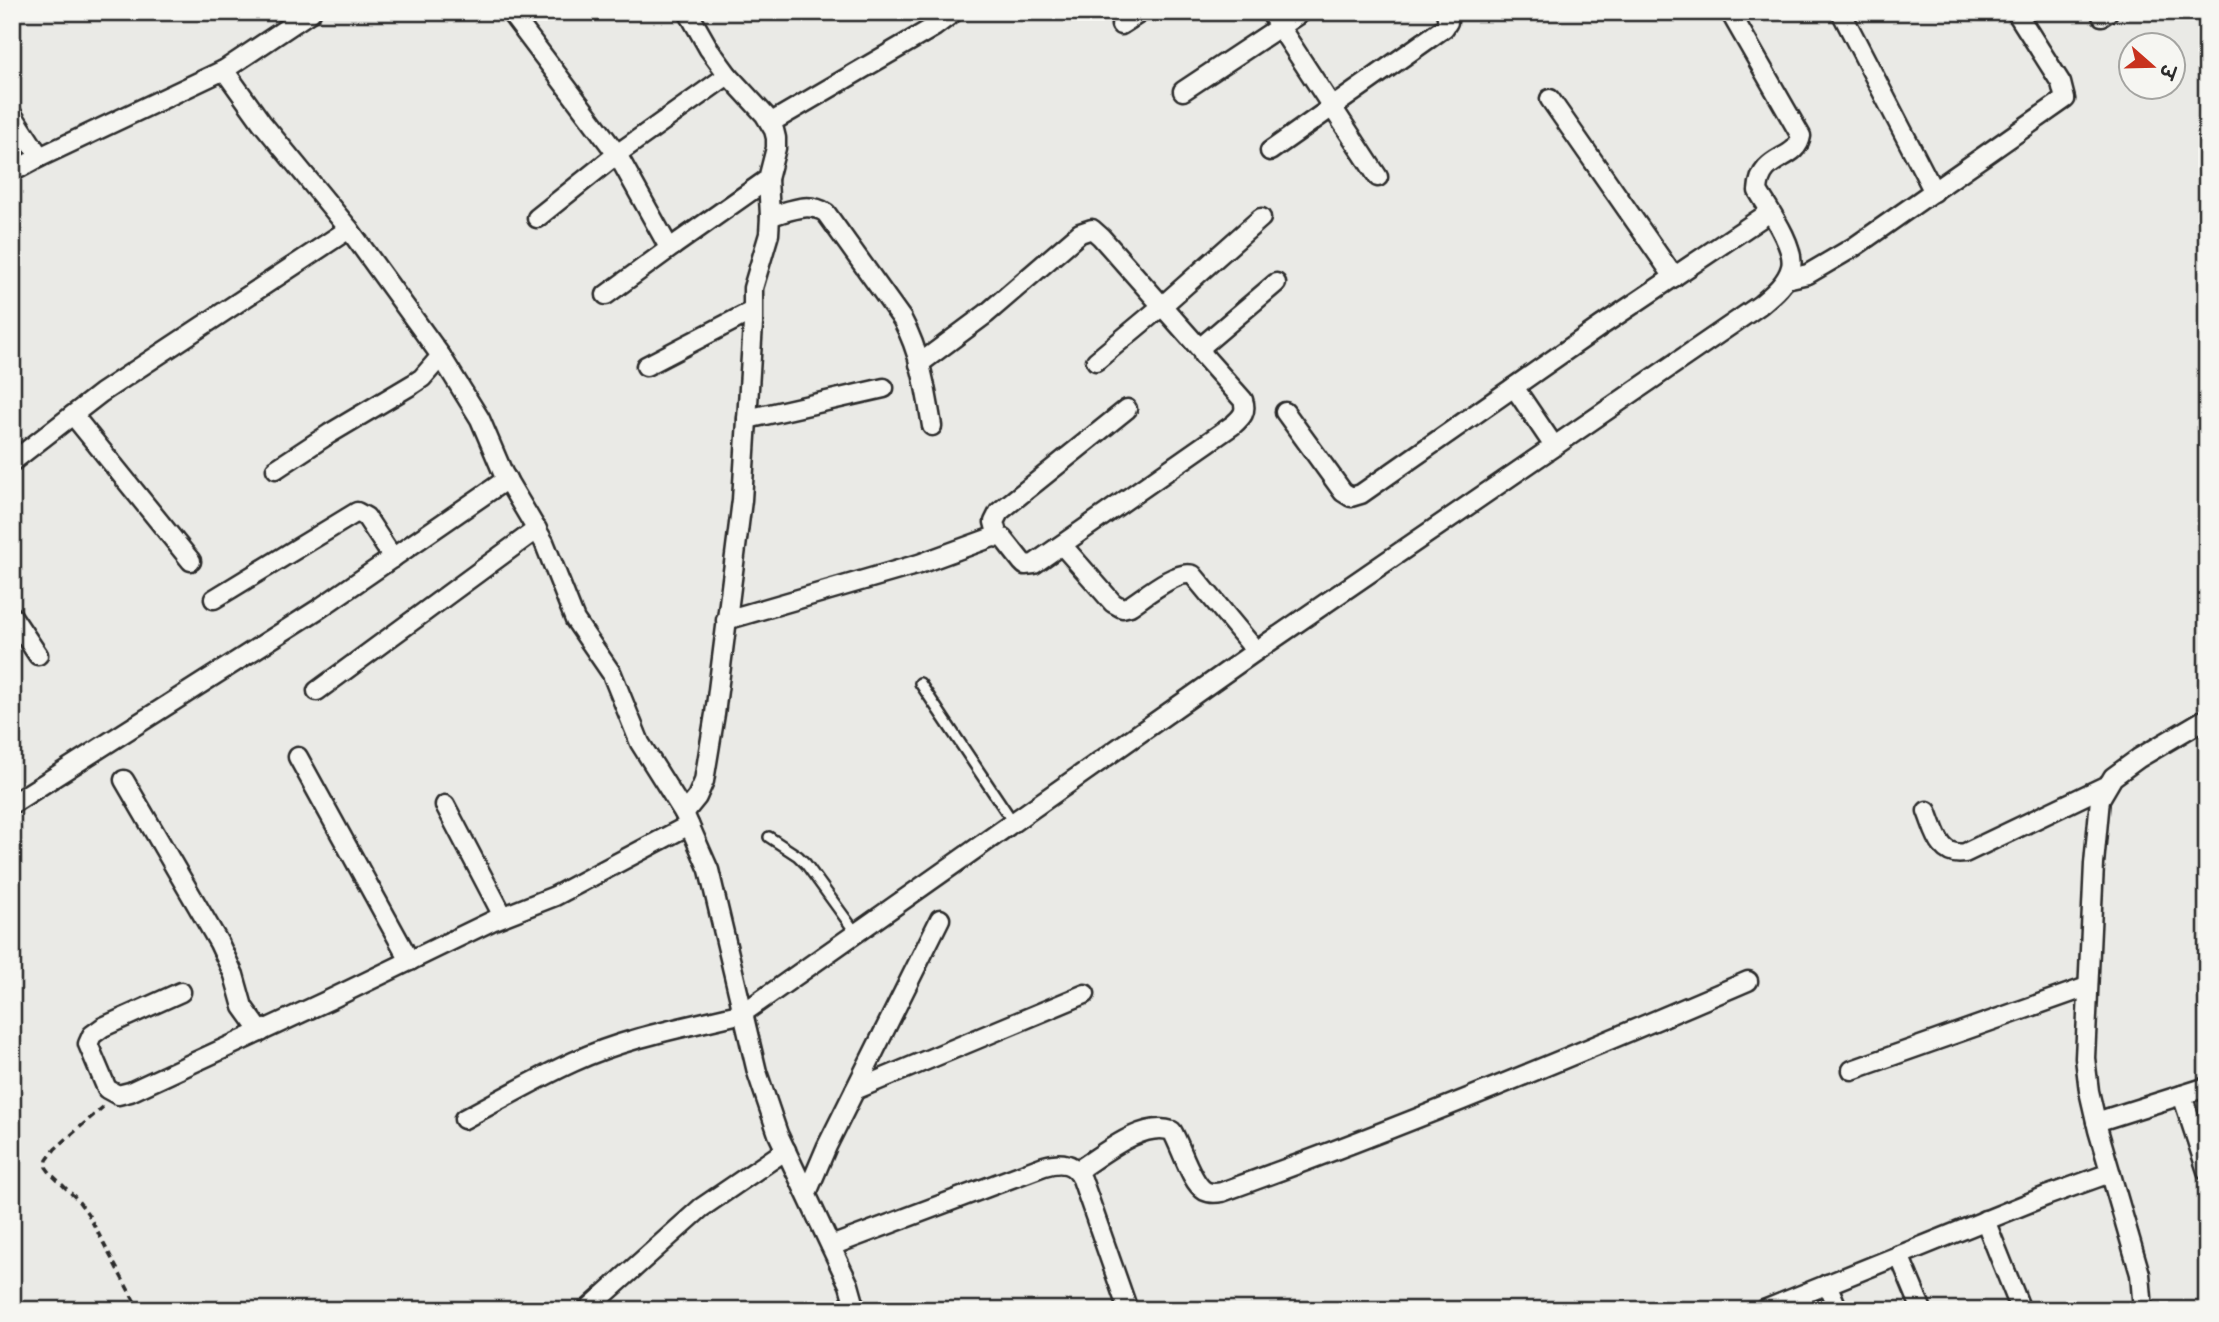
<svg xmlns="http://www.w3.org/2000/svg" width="2219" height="1322" viewBox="0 0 2219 1322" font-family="Mynerve,'Playpen Sans Deva',sans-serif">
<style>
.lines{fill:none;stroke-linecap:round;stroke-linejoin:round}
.service-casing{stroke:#2b2b2b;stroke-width:14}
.minor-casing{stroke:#2b2b2b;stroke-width:23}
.path{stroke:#2b2b2b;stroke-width:3.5;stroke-dasharray:7 5;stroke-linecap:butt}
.service{stroke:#f6f6f2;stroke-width:9}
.minor{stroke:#f6f6f2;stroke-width:18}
</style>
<rect width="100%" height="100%" fill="#eaeae6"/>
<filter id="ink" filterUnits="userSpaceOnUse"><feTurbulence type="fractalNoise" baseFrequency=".0143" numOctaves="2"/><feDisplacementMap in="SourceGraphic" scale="14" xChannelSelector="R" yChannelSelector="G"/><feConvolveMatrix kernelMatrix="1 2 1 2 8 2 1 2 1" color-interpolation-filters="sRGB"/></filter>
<g filter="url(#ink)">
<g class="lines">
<defs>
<g id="service">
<path d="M920,683L1013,822"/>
<path d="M769,837L798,856L806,864L856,933"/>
</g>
<g id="minor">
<path d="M510,12L617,154L667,244L673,246L768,179"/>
<path d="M1270,12L1378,177"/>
<path d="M1841,12L1934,192"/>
<path d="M2102,16L2108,12"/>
<path d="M1121,25L1141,12"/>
<path d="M224,70L262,123L349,229L441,356L480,419L503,473L544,542L575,620L612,674L640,743L684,813L709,870L757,1072L778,1134L849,1285L856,1310"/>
<path d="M1183,91L1302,12"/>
<path d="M1550,99L1674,277"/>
<path d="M12,114L40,157"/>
<path d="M770,123L934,27L954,12"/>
<path d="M1270,151L1444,28L1448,22L1446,12"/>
<path d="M12,172L40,157L224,70L311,12"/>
<path d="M770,216C790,211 808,201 826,213L902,319C920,352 926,389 932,426"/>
<path d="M537,218L617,154L728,75"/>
<path d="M1786,279L1808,274L1854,247L2065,99L2061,83L2016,12"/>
<path d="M606,295L673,246"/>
<path d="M1096,361L1162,306L1261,218"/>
<path d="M919,364L986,314L1080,233L1092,229L1101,237L1202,351"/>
<path d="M646,366L752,311"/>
<path d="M1514,387L1554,446"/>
<path d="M1285,412L1343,492L1351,497L1361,494L1601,326L1770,212"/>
<path d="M73,415L191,561"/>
<path d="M747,419L884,388"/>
<path d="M12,462L101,393L349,229"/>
<path d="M276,469L329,434L413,384L422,378L441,356"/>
<path d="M998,537L994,522L999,512L1127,409"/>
<path d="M1062,545L1113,603L1122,608L1130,606C1144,597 1177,569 1193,575L1256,651"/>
<path d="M214,599L357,512L366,517L393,558"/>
<path d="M12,616L38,655"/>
<path d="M726,620L919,564L993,537L1003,538L1022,562L1025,565L1034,564L1233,425C1242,417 1247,412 1243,400L1203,355L1202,346L1276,283"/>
<path d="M317,691L537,529"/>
<path d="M298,757L410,961"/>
<path d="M124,780L219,943L234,975L243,1007L261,1032"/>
<path d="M12,804L320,608L507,479"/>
<path d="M445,805L503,916"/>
<path d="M1927,811C1935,830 1939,858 1965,853L2107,785"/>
<path d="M684,813L697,797L704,781L715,714L742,500L753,324V288L769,234L770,216L768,179L776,148V138L774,130L765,115L728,75L709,49L688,12"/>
<path d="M181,992L103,1027L92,1035L88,1044L107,1089L118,1095L130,1092L331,999L494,920L555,896L689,825"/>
<path d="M1852,1070L2087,987"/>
<path d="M855,1090L1085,994"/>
<path d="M2182,1095L2207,1171"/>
<path d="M464,1119C500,1100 536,1079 573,1062C627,1037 686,1027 743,1013L1256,651L1760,305C1772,295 1787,283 1791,267C1796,247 1768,208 1758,191C1760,153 1797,162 1801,136L1730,12"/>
<path d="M2096,1122L2207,1087"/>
<path d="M1078,1170C1102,1155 1143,1120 1172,1131C1181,1146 1191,1183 1205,1191C1211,1194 1217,1193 1222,1192C1400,1128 1574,1056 1748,981"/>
<path d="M807,1193L827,1146L940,919"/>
<path d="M1985,1220L2021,1310"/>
<path d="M831,1246L1044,1166C1061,1161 1074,1162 1082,1179L1128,1310"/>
<path d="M1899,1255L1922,1310"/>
<path d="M1827,1284L1838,1310"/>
<path d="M587,1310L701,1208L786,1150"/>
<path d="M1764,1310L2046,1196L2110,1173"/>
<path d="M2143,1310L2140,1274L2098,1130L2089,1091L2085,1058L2094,864L2100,799L2113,777L2139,758L2207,718"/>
</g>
</defs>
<use href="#service" class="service-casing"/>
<use href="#minor" class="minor-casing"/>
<path class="path" d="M103,1107L55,1149L47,1160L46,1167L51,1174L76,1198L88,1214L139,1310"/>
<use href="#service" class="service"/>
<use href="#minor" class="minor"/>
</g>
</g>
<rect width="2219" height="1322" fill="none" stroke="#f6f6f2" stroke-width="42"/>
<rect x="21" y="21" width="2177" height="1280" fill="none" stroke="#2b2b2b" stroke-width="2.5" filter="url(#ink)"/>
<g transform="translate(2152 66) rotate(110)"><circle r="33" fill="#f6f6f2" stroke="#a5a5a2" stroke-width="2"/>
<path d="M0-5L12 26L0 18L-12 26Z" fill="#c8321e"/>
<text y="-10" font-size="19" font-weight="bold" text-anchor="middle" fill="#2b2b2b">उ</text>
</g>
</svg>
